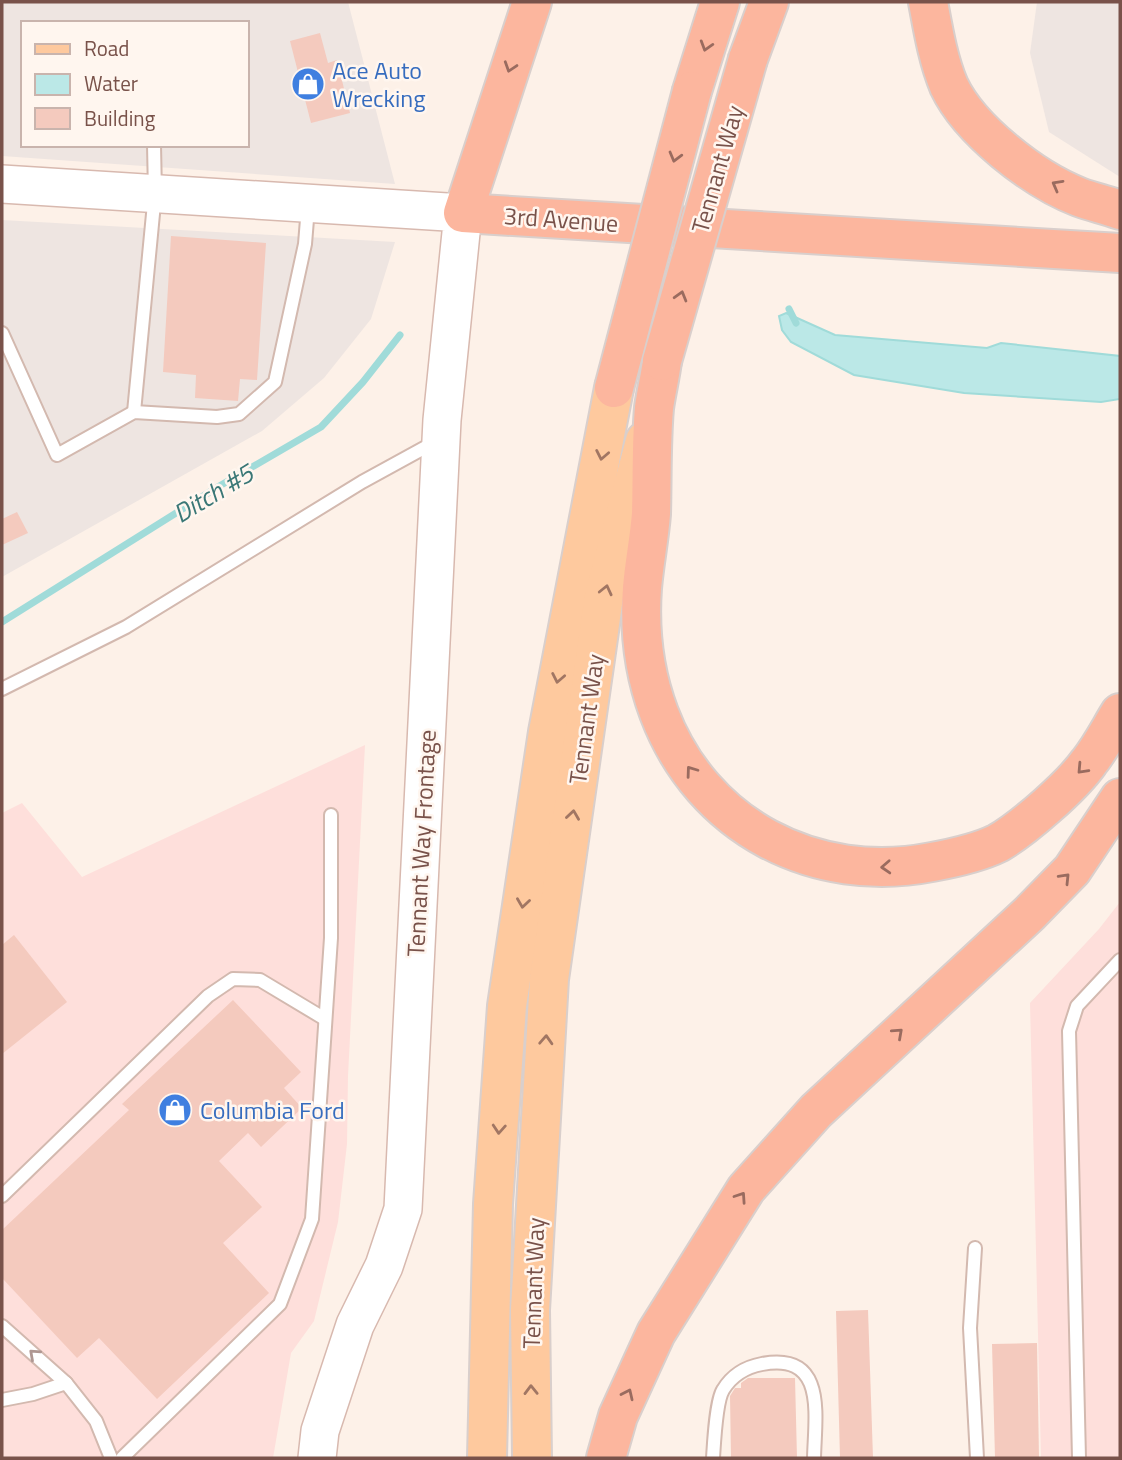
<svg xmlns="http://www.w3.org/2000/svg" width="1122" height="1460" viewBox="0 0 1122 1460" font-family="'Titillium Web',sans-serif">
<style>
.commercial{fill:#fedfdb}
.industrial{fill:#eee5e1;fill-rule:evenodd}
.water{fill:#bbe8e7;stroke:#a0dbd9;stroke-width:2}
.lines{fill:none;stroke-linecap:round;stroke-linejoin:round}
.stream{stroke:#a0dbd9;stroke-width:7}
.building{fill:#f4cabe}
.service-casing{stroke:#d3b9af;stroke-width:16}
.secondary-casing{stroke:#d8b9af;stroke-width:40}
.primary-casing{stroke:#d9cfcc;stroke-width:42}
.trunk-casing{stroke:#d9cfcc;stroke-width:42}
.service{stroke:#fff;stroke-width:12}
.secondary{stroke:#fff;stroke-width:37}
.primary{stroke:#fec99e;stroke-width:38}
.trunk{stroke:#fcb69e;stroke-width:38}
.trunk-bridge-casing{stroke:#d9cfcc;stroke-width:42;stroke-linecap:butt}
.trunk-bridge{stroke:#fcb69e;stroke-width:38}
.oneway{stroke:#9a6b5f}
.oneway2{stroke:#a17663}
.oneway3{stroke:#af9792}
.labels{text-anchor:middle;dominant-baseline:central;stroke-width:5;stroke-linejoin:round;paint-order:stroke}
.shop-label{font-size:24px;fill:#366cbe;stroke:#fff6ef;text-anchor:start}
.street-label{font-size:24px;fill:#79524a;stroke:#fff6ef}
.water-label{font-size:26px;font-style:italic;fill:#3a7776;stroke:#fff6ef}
</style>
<rect width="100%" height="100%" fill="#fdf1e8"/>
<g class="commercial">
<path d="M365,745L348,1076L347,1144L338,1222L314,1321L291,1353L273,1458H2V813L22,803L82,877Z"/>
<path d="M1120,902V1458H1041L1030,1003L1099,929Z"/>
</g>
<g class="industrial">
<path d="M2,2H348L395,184L2,156ZM23,23H247V145H23Z"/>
<path d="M1037,2H1120V177L1049,132L1030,53Z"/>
<path d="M2,220L395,242L371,319L324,378L262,431L2,577Z"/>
</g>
<path class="water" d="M786,313L835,335L987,348L1001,343L1120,356V399L1101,402L964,393L854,375L791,342L782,330L779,316Z"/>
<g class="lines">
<g class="stream">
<path d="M789,309L796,323"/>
<path d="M2,622L216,488L321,427L363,382L400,335"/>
</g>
</g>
<g class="building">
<path d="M320,33L328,63L337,60L350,113L311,123L290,41Z"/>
<path d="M171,236L266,243L257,380L240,379L238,401L195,398L196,375L163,372Z"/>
<path d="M17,512L28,533L2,545V519Z"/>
<path d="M14,935L67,1002L2,1054V945Z"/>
<path d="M233,1000L301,1072L284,1088L302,1108L261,1147L248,1133L219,1161L262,1207L223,1243L269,1293L157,1399L99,1338L77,1358L2,1278V1230L129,1110L122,1104Z"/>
<path d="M868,1310L873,1458H840L836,1311Z"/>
<path d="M1037,1343L1039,1458H995L992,1344Z"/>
<path d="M748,1378H795L797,1458H731L730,1396L735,1388H741V1383Z"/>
</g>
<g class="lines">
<defs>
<g id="service">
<path d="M2,333L57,455L134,412L217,417L239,414L275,382L305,244L308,207"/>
<path d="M134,412L155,193L154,145"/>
<path d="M2,689L126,627L362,482L435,442"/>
<path d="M2,1196L208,996L233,979L260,980L325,1019"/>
<path d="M975,1248L970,1328L977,1458"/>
<path d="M2,1326L66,1383"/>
<path d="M2,1400L33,1394L66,1383L96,1421L111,1458"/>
<path d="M122,1458L280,1304L312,1219L331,938V815"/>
<path d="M713,1458C714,1443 716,1401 723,1390C732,1375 746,1367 762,1364C827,1352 815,1415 814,1458"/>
<path d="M1079,1458L1069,1031L1077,1006L1120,960"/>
</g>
<path id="secondary" d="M2,184L463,213L442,420L403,1209L384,1266L355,1325L320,1431L317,1458"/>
<g id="primary">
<path d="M487,1458L493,1204L507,1006L548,732L614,388"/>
<path d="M532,1458L530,1310L549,979L604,596L645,441"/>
</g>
<g id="trunk">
<path d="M532,2L463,213L1120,253"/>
<path d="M928,2C933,29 938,60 949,86C970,130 1033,179 1079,197C1092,202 1107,205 1120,210"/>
<path d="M748,59L769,2"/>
<path d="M692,91L720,2"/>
<path d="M662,361C660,377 656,393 654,408C651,443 652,479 651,514C649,539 644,564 642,588C639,631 644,673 659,713C702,827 815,885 932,862C954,858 978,853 998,843C1024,828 1072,786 1089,762C1101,747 1110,729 1120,713"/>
<path d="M606,1458L618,1416L656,1333L746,1189L816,1111L1029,914L1072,870L1120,798"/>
</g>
</defs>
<use href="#service" class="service-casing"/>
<use href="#secondary" class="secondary-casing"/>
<use href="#primary" class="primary-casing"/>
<use href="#trunk" class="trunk-casing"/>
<use href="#service" class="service"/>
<use href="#secondary" class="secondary"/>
<use href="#primary" class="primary"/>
<use href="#trunk" class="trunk"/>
<defs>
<g id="trunk-bridge">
<path d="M662,361L748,59"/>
<path d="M614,388L692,91"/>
</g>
</defs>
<use href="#trunk-bridge" class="trunk-bridge-casing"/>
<use href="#trunk-bridge" class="trunk-bridge"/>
</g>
<defs><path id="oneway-chevron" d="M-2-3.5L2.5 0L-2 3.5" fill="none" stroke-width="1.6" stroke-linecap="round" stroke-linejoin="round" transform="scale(1.75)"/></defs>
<g class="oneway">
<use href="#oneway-chevron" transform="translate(706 46) rotate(107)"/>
<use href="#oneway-chevron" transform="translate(510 67) rotate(108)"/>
<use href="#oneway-chevron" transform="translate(675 157) rotate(105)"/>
<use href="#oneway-chevron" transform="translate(1057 185) rotate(-151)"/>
<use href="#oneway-chevron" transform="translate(681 296) rotate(-74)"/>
<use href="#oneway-chevron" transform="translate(1082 769) rotate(133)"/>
<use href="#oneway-chevron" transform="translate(691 771) rotate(-126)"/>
<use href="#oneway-chevron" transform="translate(886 867) rotate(177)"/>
<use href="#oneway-chevron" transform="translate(1065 878) rotate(-46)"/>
<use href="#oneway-chevron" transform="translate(898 1033) rotate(-42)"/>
<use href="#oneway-chevron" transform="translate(741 1197) rotate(-56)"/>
<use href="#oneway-chevron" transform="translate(628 1394) rotate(-65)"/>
</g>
<g class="oneway2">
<use href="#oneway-chevron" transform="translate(602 455) rotate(101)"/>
<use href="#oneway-chevron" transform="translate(606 590) rotate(-77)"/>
<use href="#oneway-chevron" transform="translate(558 678) rotate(101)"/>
<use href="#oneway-chevron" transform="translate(573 815) rotate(-82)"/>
<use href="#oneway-chevron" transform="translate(523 903) rotate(98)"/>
<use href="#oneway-chevron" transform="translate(546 1040) rotate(-87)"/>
<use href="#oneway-chevron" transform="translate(499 1129) rotate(94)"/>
<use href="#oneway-chevron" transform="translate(531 1390) rotate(-91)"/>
</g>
<use class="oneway3" href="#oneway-chevron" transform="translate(34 1354) rotate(-138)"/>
<defs>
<symbol id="shop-disc" viewBox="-11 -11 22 22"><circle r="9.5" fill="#3f7fe0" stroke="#fff6ef"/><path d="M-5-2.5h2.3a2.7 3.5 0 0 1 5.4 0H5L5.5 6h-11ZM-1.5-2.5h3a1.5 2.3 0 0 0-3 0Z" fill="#fff"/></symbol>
</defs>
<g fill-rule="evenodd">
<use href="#shop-disc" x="289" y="65" width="38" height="38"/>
<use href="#shop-disc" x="156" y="1091" width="38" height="38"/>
</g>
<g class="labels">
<g class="shop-label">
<text x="332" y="70">Ace Auto<tspan x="332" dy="28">Wrecking</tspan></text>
<text x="200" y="1110">Columbia Ford</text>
</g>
<g class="street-label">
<text transform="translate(717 169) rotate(-74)">Tennant Way</text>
<text transform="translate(561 219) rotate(4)">3rd Avenue</text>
<text transform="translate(586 719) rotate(-82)">Tennant Way</text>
<text transform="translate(421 843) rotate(-87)">Tennant Way Frontage</text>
<text transform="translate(533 1283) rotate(-88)">Tennant Way</text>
</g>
<g class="water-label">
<text transform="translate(213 493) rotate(-31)">Ditch #5</text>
</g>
</g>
<rect width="1122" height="1460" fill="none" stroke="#79524a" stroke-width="7"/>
<rect x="21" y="21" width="228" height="126" fill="#fff6ef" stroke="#c9b4ad" stroke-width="2"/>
<rect x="35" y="44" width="35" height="10" fill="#fec99e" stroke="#c9b4ad" stroke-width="2"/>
<text x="84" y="56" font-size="21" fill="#79524a">Road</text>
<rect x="35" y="74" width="35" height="21" fill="#bbe8e7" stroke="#c9b4ad" stroke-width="2"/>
<text x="84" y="91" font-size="21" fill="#79524a">Water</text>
<rect x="35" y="108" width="35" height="21" fill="#f4cabe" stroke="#c9b4ad" stroke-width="2"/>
<text x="84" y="126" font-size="21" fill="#79524a">Building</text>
</svg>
